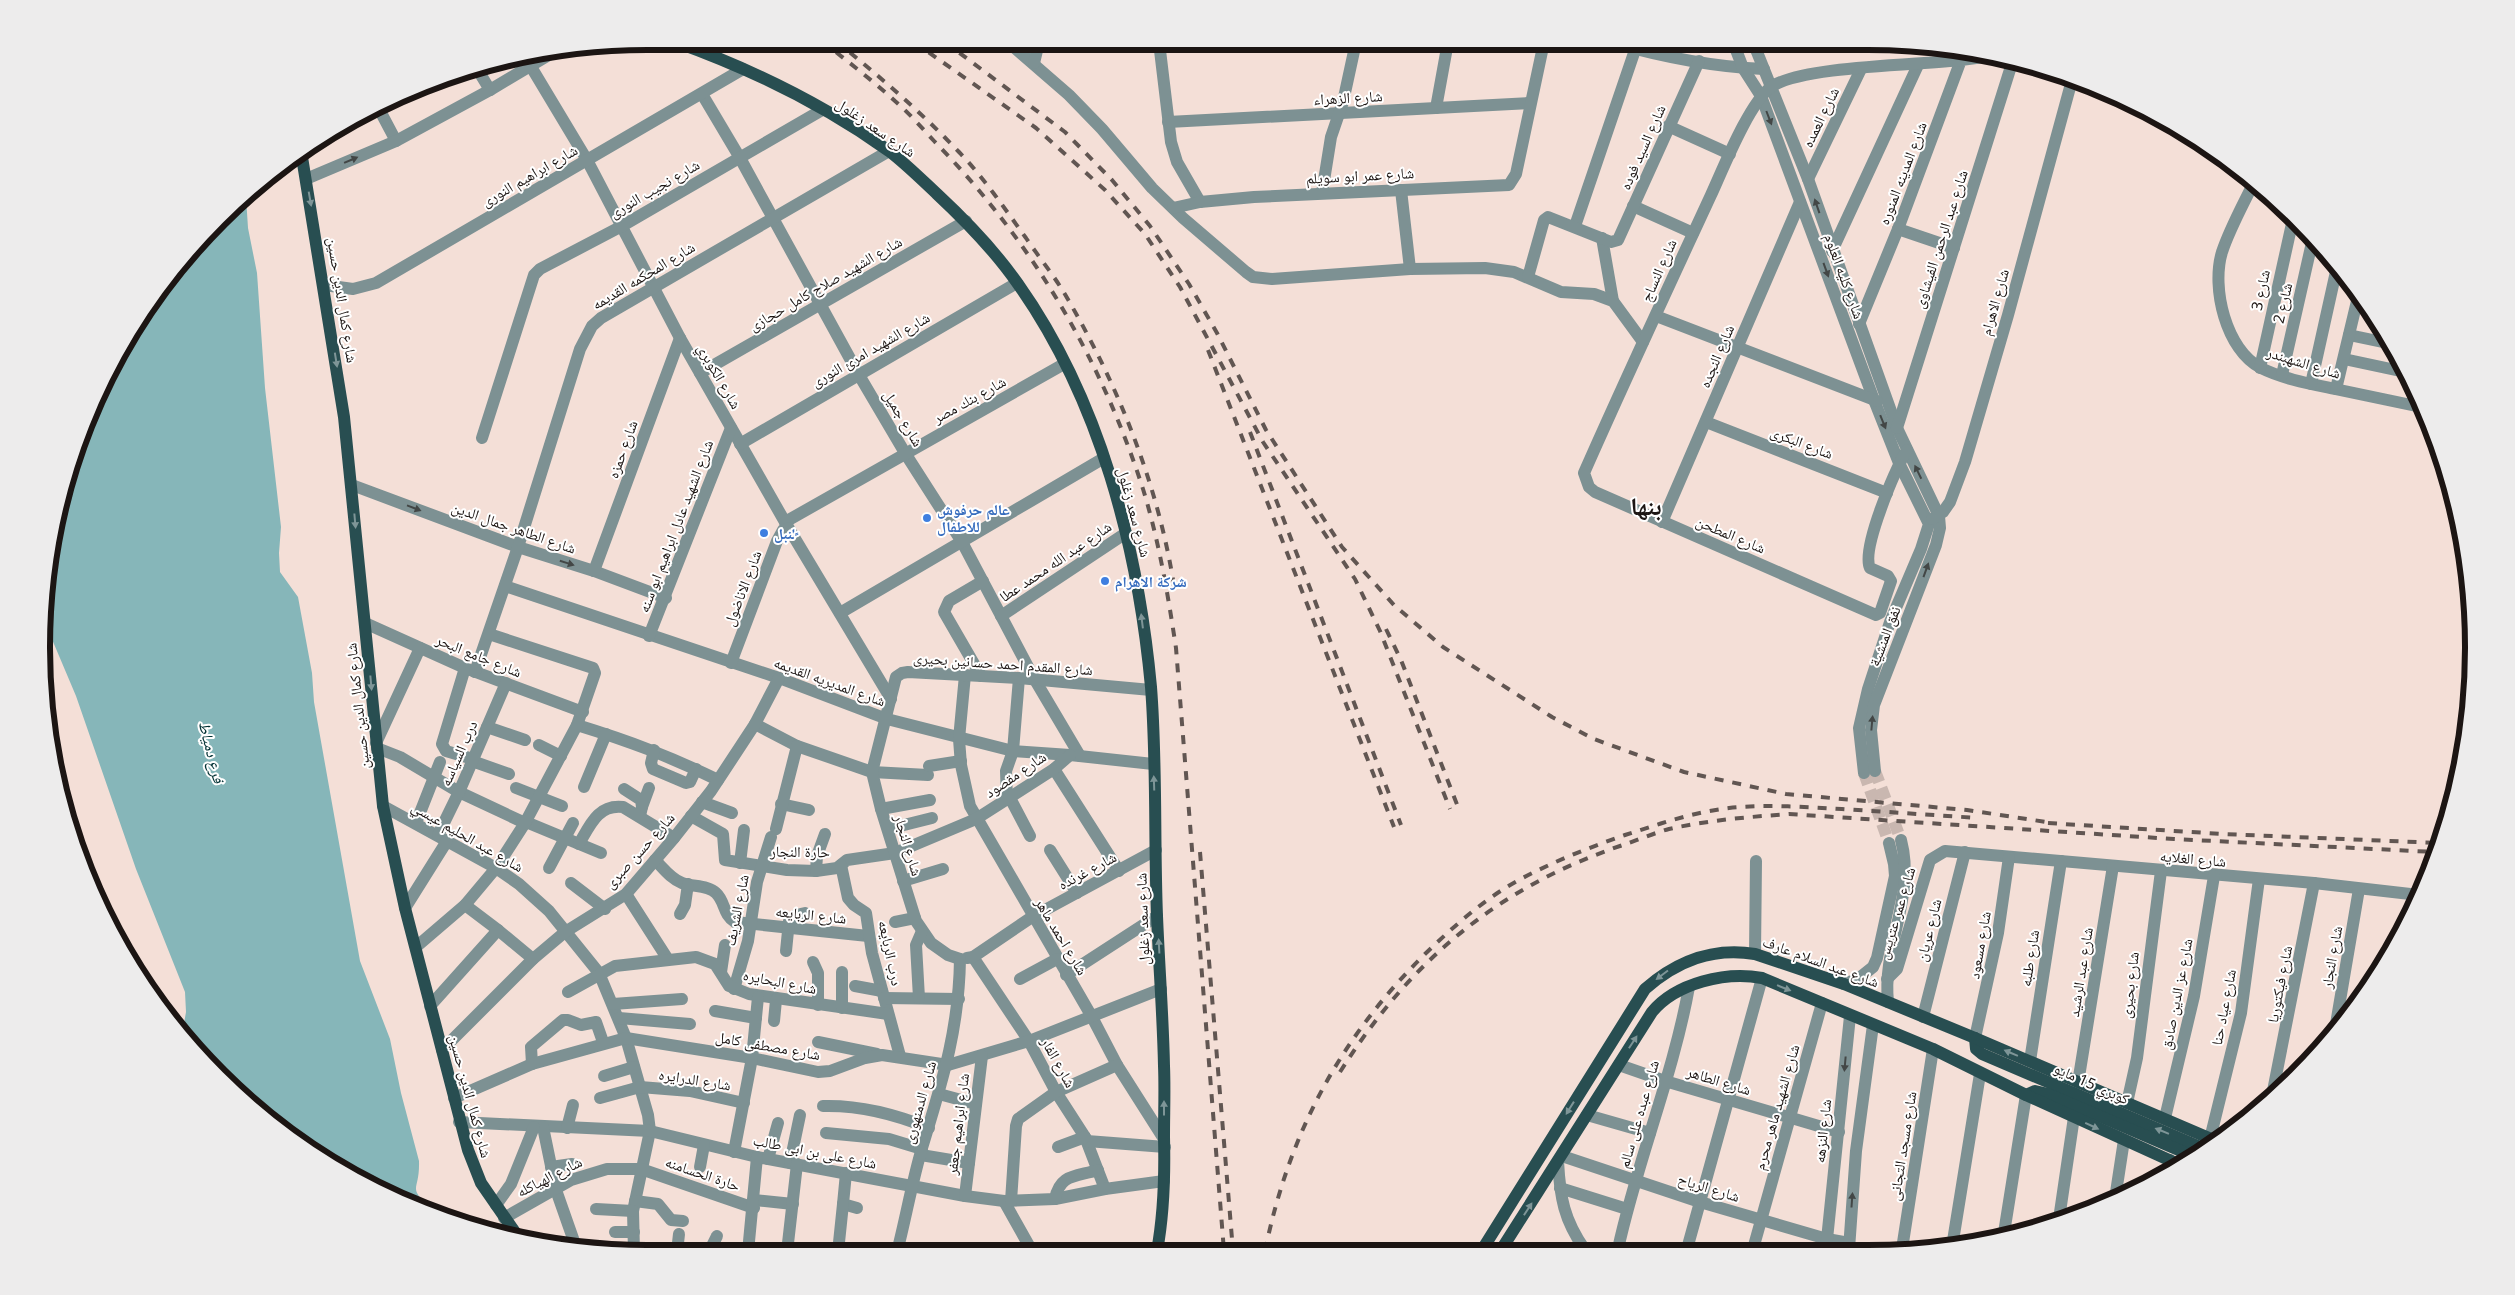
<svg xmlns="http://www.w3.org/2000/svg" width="2515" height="1295" viewBox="0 0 2515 1295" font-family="'Noto Sans','Noto Naskh Arabic',sans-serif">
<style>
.water{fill:#86b6b9}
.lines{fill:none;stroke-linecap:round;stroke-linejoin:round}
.minor-tunnel{stroke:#c9b7b0;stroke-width:12;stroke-dasharray:12 6;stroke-linecap:butt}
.minor{stroke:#7d9193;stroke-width:12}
.major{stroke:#284e51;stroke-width:12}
.rail{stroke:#615652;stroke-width:4;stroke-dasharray:9 9;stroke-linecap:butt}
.oneway{fill:#434746}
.oneway2{fill:#7e9597}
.shop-dot{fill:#3f7fe0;stroke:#fff;stroke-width:2}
.labels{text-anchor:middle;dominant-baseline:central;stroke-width:4;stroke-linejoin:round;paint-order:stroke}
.street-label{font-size:15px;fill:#1c1513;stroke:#fff}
.shop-label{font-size:15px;font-weight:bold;fill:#366cbe;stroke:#fff;text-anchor:start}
.water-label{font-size:16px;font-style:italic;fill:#003033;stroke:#fff}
.town-label{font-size:25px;font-weight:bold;fill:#1c1513;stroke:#fff}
.rim{fill:none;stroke:#1c1513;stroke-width:6}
</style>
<rect width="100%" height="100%" fill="#f4dfd7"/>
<path class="water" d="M246,197L248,228L257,273L265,388L281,527L279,553L280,572L298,597L312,673L314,702L360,961L390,1039L401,1093L419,1161C420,1195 405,1183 434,1212L379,1191L278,1128L192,1047L182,1035L186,1012L185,992L136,869L76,696L43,618V608L62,491L88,415L143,311L192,248Z"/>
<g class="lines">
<g class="minor-tunnel">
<path d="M1875,771L1901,840"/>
<path d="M1864,773L1889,843"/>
</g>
<g class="minor">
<path d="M1008,42L1069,95L1102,129L1152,188L1183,218L1246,272L1253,277L1272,279L1410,269L1485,268L1514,272L1561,292L1594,294L1613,301L1643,342"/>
<path d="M1159,42L1171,142L1177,162L1200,202"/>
<path d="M1340,42L1356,45"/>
<path d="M1610,42C1659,56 1712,67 1764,69"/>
<path d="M1733,42L1743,68L1761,96L1874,400L1899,463L1929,524L1921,549L1890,622L1868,689L1859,728L1864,773"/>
<path d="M1753,42L1808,179L1897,428L1939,516L1940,528L1936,545L1874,705L1871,730L1875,771"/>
<path d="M1034,63L1039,42"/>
<path d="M530,65L587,160L680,338L785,522L891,699"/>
<path d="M476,67L490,90"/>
<path d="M702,94L740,158L859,375L905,453L962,542L1035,680L1080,756"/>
<path d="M378,107L396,141"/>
<path d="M1436,108L1448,42"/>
<path d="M1168,122L1530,103"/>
<path d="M1668,126L1730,154"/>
<path d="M306,179L396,141L490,90L557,50"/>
<path d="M1808,179L1861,69"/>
<path d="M2254,182C2243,205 2230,228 2222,252C2211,288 2226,350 2261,368C2283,379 2311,384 2335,389C2364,395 2392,401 2421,407"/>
<path d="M1401,190L1410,269"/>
<path d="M1322,193L1331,137L1343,102L1356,42"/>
<path d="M1633,206L1693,233"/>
<path d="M1173,208L1200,202L1254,197L1509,185L1516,174L1544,42"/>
<path d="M1575,226L1635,50"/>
<path d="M1898,229L1954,248"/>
<path d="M1602,238L1613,301"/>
<path d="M1832,251L1918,65"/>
<path d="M1528,277L1544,220L1548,217L1611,242L1618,240L1699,61"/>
<path d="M324,285L353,289L376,283L743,69"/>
<path d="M1656,316L1877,401"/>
<path d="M1859,324L1898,229L1961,60L1991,56"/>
<path d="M2349,335L2392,344"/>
<path d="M2344,359L2405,372"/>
<path d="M2260,368L2293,219"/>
<path d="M700,373L966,221"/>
<path d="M2282,375L2313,238"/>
<path d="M2311,384L2337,267"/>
<path d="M2336,389L2358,297"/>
<path d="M1706,422L1887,493"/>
<path d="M1897,428L2013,60"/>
<path d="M482,438L534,275L540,269L622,226L822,110"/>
<path d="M740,444L1017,283"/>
<path d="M1907,450C1895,470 1861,549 1870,568L1888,576L1891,581L1880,613L1876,615L1595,492L1589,487L1584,473C1625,380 1668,288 1711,195C1723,169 1749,103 1771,87C1801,66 1919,65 1961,60"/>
<path d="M352,485L518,547L594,571L666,598"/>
<path d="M1932,519L1943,512L1950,502L1965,462L2008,315L2072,80"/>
<path d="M785,522L1064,364"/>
<path d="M1662,522L1800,202"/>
<path d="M594,571L680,338"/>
<path d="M505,586L779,678L887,719L1013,751L1070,755L1153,764"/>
<path d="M840,613L1104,458"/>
<path d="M1001,616L1126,533"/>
<path d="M365,623L465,668L583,712"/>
<path d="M649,636L731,428"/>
<path d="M731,663L777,541L783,530L788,528"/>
<path d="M465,668L442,744L446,751L473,759"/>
<path d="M475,672L518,547L580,349L592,326L601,318L889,151"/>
<path d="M965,675L959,739L961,765L970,806L1092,1017L1117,1065L1164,1139"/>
<path d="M981,676L944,612L949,601L983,581"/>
<path d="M755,724L797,746L872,772L928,775"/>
<path d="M577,725C629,741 669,756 718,780"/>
<path d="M487,727L525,740"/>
<path d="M376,743L420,648"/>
<path d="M539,745L561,756"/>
<path d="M377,748L400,757L459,792L525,823"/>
<path d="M654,750L651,763L653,769L686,783L690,782L696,769"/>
<path d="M472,761L509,774"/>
<path d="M929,766L961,761"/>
<path d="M1054,769L1119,871"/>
<path d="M584,787L606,734"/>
<path d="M516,788L562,806"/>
<path d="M624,789L641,800L642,807L640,816"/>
<path d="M1010,798L1030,836"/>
<path d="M1007,800L1006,771L1013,751L1019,678"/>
<path d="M702,802L732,813"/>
<path d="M781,804L809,810"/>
<path d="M383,806L496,868L519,884L549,911L599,973L626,1038L648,1115L650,1131L633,1211L634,1252"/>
<path d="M642,807L649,788"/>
<path d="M881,809L930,800"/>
<path d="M691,816L723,834L725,860L787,870L816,871L837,868L847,860L895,853L976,819L1054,769L1070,755"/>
<path d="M526,822L601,853"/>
<path d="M416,823L440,762"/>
<path d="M776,829L797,746"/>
<path d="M888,829L932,818"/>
<path d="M438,835L459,792L506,683"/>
<path d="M579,844C590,825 598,804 623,807L674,838"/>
<path d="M1050,850L1077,893"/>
<path d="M655,860C663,868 671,879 682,883C693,887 708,885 716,893C725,901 723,915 735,922L868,936"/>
<path d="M740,863L744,830"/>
<path d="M841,865L848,898L854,905L866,913L872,953L900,1056"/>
<path d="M549,868L573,823"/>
<path d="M816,871L817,856L825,834"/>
<path d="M903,881L943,869"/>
<path d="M571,883L605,909"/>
<path d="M626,894L667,958"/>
<path d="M465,905L498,930L533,959"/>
<path d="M405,908L447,841"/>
<path d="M680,914L685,905L688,884"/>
<path d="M895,922L915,918"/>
<path d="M416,947L465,905L496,868L525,823L577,725L595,673L593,668L489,634"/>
<path d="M786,951L789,921L796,915L805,913"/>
<path d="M1755,954L1756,861"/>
<path d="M973,957L1029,1041L1056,1092L1085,1137L1105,1189"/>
<path d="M967,958L973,957L1032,917L1156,850"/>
<path d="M960,959L948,955L931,943L916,921L881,809L872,772L896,677L902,673L908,672L1019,678L1151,690"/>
<path d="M813,962L818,973V1005"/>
<path d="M721,972L725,945"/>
<path d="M1066,975L1157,916"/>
<path d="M1020,979L1057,959"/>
<path d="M1887,979L1897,969L1930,860L1945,851L2314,883L2419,895"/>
<path d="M1844,984L1858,979L1873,967L1877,958L1895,876L1894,864L1889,843"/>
<path d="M855,986L882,991"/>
<path d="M734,989L748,941L757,882L771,837"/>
<path d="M568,992L615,966L696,957L715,964L729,986L749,994L888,1014"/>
<path d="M884,998L959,999"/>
<path d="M919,998L916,945L922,931"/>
<path d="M1888,1002C1882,946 1916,897 1901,840"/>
<path d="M613,1004L682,999"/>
<path d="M430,1006L498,930"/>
<path d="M842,1008V972"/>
<path d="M715,1011L756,1018"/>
<path d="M1923,1017L1965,852"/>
<path d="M619,1018L690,1024"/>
<path d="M774,1021L776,1000"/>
<path d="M2335,1030L2359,889"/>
<path d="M1975,1038L1998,933L2009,857"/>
<path d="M818,1042L877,1054"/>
<path d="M442,1050L533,959L565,932L626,894L674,838L711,791L755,724L779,678"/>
<path d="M2030,1061L2061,861"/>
<path d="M532,1064L531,1047L563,1020H568L581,1025L596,1022L603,1042"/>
<path d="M1619,1065L1665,1081L1839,1132"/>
<path d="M604,1076L634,1067"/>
<path d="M2078,1083L2113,866"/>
<path d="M2273,1091L2314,883"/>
<path d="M939,1094L976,1104"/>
<path d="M454,1098L532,1064L626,1038L752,1058L818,1072L830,1071L865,1058L882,1055L948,1065L1029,1041L1161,989"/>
<path d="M600,1098L640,1087L690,1091L744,1103"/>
<path d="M2127,1103L2137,1058L2161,871"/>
<path d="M823,1106C860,1105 895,1114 929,1128"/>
<path d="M1587,1115L1650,1133"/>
<path d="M2165,1118L2194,996L2214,876"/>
<path d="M459,1122L650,1131L757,1157L965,1196L1004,1201L1055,1199L1105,1189L1164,1181"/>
<path d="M543,1127L556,1190L576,1247"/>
<path d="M567,1128L573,1105"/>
<path d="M826,1133L889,1139L922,1149"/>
<path d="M2210,1139L2241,1013L2259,879"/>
<path d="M1087,1141L1165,1147"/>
<path d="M1058,1147L1085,1137"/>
<path d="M734,1152L752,1058L758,997"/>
<path d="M921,1155L969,1163"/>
<path d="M1562,1156L1700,1202L1827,1239L1849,1243"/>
<path d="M768,1159L778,1123"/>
<path d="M1558,1161C1560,1198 1564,1220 1585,1250"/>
<path d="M790,1163L800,1115"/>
<path d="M551,1167L572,1164"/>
<path d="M700,1167L704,1145"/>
<path d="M2168,1171L2170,1160"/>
<path d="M846,1173L843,1204L857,1208"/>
<path d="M1560,1188L1627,1209"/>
<path d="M965,1196L982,1056"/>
<path d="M1055,1199C1060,1174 1075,1177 1098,1170"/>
<path d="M2115,1199L2124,1140"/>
<path d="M754,1200L793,1204"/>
<path d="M635,1201L658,1204L671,1220L683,1221"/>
<path d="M1004,1201L1032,1251"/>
<path d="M1011,1201L1016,1126L1018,1119L1056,1092L1117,1065"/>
<path d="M496,1205L511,1184L534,1127"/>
<path d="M596,1209L633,1211"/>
<path d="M504,1218L571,1180L607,1169H641L754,1208"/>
<path d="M2059,1219L2074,1117"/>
<path d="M615,1232H634"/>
<path d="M2004,1233L2026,1095"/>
<path d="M1952,1247L1980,1074"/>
<path d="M1618,1249C1637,1161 1673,1076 1689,987"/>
<path d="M1687,1249L1762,978"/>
<path d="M1753,1249L1822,1003"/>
<path d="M1826,1249L1850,1016"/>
<path d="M1849,1249L1856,1151L1873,1025"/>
<path d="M1902,1249L1933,1049"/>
<path d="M1138,1251L1167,1248"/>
<path d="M677,1252L679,1234"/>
<path d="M709,1252L717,1236"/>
<path d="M748,1252L757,1157"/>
<path d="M787,1252L797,1164"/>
<path d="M838,1252L843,1204"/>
<path d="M897,1252C906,1217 912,1182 922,1148C942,1082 959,1030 960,959"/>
</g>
<g class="major">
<path d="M673,41C749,68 823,104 889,151C906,164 921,179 937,194C966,221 995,251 1018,284C1100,400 1138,547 1151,687C1157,763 1154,840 1157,916C1159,966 1163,1016 1164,1066C1165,1089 1164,1113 1164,1137C1165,1176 1164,1213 1157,1251"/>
<path d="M301,151L344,417L383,806L405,908L468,1150L481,1183L519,1238"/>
<path d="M1975,1038L1976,1049L1982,1054L2207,1150"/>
<path d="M2026,1095L2035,1091L2048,1094L2195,1157"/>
<path d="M1482,1250L1645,989C1677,961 1712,947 1755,954L1844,984L1975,1038L2216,1141"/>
<path d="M1501,1250L1652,1012C1676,983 1726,971 1762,978L1933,1049L2026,1095L2180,1165"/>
</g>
<g class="rail">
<path d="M822,41C847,61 872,80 895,101C909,113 922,128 935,142C1031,240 1101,358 1143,489C1159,541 1168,595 1176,648L1224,1251"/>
<path d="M836,41C879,76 921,112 959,152C984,178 1005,209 1026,238C1038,256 1052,273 1063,291C1116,380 1158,483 1174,586"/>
<path d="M914,42L1036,128L1105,190L1145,234L1180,287L1263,442L1355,579L1380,631L1450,809"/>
<path d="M945,42L1065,132L1112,180L1150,226L1189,284L1217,333L1266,430L1342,547L1394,605L1443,647L1552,717L1594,739L1684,772L1786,794L1967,810L2053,823"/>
<path d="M1208,350L1394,827"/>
<path d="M1250,432L1401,825"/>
<path d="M1386,629L1401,660L1458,807"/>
<path d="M2048,823L2223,834L2438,843"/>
<path d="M1200,852L1233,1251"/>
<path d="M1340,1072C1410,961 1498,887 1623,845C1638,840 1654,833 1669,829C1709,820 1749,817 1789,814L2174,839L2435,852"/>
<path d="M1265,1251C1289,1133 1340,1038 1425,954C1453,927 1483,900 1517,881C1552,862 1588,848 1625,835C1659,824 1694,812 1729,808C1766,804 1805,807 1842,809C1888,812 1933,815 1978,818"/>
</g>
</g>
<defs><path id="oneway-solid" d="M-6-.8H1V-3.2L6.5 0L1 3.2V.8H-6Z" transform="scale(1.25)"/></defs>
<g class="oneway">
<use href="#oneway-solid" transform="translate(1769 118) rotate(69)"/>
<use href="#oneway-solid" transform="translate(351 160) rotate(-23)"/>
<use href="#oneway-solid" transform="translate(1817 206) rotate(-109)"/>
<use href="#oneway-solid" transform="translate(1826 270) rotate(70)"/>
<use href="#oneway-solid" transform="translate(1883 422) rotate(68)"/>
<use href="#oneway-solid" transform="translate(1918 472) rotate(-116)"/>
<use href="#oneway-solid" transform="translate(414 508) rotate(21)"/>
<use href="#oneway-solid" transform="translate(567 563) rotate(17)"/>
<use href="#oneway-solid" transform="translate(1926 570) rotate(-70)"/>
<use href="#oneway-solid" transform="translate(1872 723) rotate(-85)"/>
<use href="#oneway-solid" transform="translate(1845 1064) rotate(95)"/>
<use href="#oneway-solid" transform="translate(1852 1200) rotate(-86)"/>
</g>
<g class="oneway2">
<use href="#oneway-solid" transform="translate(310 199) rotate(80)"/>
<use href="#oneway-solid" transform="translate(336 360) rotate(81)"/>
<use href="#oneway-solid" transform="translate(355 521) rotate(85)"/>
<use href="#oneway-solid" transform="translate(1142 621) rotate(-97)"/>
<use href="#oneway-solid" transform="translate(371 683) rotate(85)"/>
<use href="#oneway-solid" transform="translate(1154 783) rotate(-92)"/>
<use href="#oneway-solid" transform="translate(1159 946) rotate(-93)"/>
<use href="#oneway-solid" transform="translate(1662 975) rotate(143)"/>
<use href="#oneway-solid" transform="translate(1784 988) rotate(22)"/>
<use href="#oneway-solid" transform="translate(1633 1042) rotate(-57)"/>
<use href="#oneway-solid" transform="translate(2011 1053) rotate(-157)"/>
<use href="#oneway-solid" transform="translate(1164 1108) rotate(-90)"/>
<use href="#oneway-solid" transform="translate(1570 1108) rotate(122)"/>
<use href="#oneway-solid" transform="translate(2092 1126) rotate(25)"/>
<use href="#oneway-solid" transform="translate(2162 1131) rotate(-158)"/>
<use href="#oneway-solid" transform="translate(1528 1209) rotate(-57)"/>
</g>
<g class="shop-dot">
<circle cx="927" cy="518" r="5"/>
<circle cx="764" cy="533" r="5"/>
<circle cx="1105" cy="581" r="5"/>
</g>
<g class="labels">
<g class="street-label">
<text transform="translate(1348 97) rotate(-3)">شارع الزهراء</text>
<text transform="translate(1820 117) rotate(-64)">شارع العمده</text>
<text transform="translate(876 127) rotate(34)">شارع سعد زغلول</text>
<text transform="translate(1642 147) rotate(-66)">شارع السيد فوده</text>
<text transform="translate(1902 173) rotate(-69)">شارع المدينه المنوره</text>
<text transform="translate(529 175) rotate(-30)">شارع ابراهيم النورى</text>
<text transform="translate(1360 175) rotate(-3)">شارع عمر ابو سويلم</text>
<text transform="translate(654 188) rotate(-30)">شارع نجيب النورى</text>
<text transform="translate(1940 239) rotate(-72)">شارع عبد الرحمن الفيشاوى</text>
<text transform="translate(1658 270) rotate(-66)">شارع النساج</text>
<text transform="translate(643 275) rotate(-31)">شارع المحكمه القديمه</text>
<text transform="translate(1845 276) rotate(70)">شارع كليه العلوم</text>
<text transform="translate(825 283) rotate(-30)">شارع الشهيد صلاح كامل حجازى</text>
<text transform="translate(2260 290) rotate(-78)">شارع 3</text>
<text transform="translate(343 300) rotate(81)">شارع كمال الدين حسين</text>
<text transform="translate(1994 302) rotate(-74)">شارع الاهرام</text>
<text transform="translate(2282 303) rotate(-77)">شارع 2</text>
<text transform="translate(870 349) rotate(-30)">شارع الشهيد امرئ النورى</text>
<text transform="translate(1716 356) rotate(-67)">شارع النجده</text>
<text transform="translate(2304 362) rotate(17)">شارع الشهبندر</text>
<text transform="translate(720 376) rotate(60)">شارع الكوبري</text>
<text transform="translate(969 399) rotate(-29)">شارع بنك مصر</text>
<text transform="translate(904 418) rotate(59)">شارع جميل</text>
<text transform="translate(1802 442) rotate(21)">شارع البكرى</text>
<text transform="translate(622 449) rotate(-70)">شارع حمزه</text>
<text transform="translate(1135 512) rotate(75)">شارع سعد زغلول</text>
<text transform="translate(675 526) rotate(-69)">شارع الشهيد عادل ابراهيم ابو سنه</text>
<text transform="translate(514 527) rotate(19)">شارع الطاهر جمال الدين</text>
<text transform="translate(1731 534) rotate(23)">شارع المطحن</text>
<text transform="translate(1055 561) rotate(-34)">شارع عبد الله محمد عطا</text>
<text transform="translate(742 588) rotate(-69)">شارع الاناضول</text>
<text transform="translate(1884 636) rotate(-69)">نفق المنشية</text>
<text transform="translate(479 655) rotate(22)">شارع جامع البحر</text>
<text transform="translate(1003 663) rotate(4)">شارع المقدم احمد حسانين بحيرى</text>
<text transform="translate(830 681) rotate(20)">شارع المديريه القديمه</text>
<text transform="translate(357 706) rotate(-96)">شارع كمال الدين حسين</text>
<text transform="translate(458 753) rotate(-66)">درب السياسه</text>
<text transform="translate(1015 774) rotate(-34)">شارع مقصود</text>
<text transform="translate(468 836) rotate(30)">شارع عبد الحليم عيسي</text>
<text transform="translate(909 845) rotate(73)">شارع النجار</text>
<text transform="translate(639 850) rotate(-48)">شارع حسن صبرى</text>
<text transform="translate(800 851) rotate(1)">حارة النجار</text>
<text transform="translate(2193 858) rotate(5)">شارع الغلايه</text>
<text transform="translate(1087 870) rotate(-28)">شارع غرنده</text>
<text transform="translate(736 910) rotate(-79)">شارع الشريف</text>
<text transform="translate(1896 913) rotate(-73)">شارع عمر عتريس</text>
<text transform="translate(811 914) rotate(6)">شارع الربايعه</text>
<text transform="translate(1142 919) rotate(-92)">شارع سعد زغلول</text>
<text transform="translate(1928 930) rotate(-76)">شارع عريان</text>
<text transform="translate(1062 936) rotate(59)">شارع احمد ماهر</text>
<text transform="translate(1979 945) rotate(-80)">شارع مسعود</text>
<text transform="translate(891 953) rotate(78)">درب الربايعه</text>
<text transform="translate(2331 957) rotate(-80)">شارع النجار</text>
<text transform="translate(2029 958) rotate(-81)">شارع طلبه</text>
<text transform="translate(1821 961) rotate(20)">شارع عبد السلام عارف</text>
<text transform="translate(2080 972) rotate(-81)">شارع عبد الرشيد</text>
<text transform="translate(780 981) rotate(11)">شارع البحايره</text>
<text transform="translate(2279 984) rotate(-79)">شارع فيكتوريا</text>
<text transform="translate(2129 985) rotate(-83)">شارع بحيرى</text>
<text transform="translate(2176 994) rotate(-79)">شارع عز الدين صادق</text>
<text transform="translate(2223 1007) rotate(-79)">شارع عياد حنا</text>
<text transform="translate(768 1045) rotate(10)">شارع مصطفى كامل</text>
<text transform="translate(1059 1062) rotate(61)">شارع الفار</text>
<text transform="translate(695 1079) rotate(9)">شارع الدرايره</text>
<text transform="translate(1719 1080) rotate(17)">شارع الطاهر</text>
<text transform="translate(2092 1083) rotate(24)">كوبري 15 مايو</text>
<text transform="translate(471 1096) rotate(75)">شارع كمال الدين حسين</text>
<text transform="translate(919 1102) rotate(-74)">شارع الدمنهورى</text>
<text transform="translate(1776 1107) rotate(-74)">شارع الشهيد ماهر محرم</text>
<text transform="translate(1638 1114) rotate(-74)">شارع عبده على سالم</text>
<text transform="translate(957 1124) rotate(-83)">شارع ابراهيم جعفر</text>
<text transform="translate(1822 1131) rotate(-84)">شارع النزهه</text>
<text transform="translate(1902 1146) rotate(-81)">شارع مسجد التجانى</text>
<text transform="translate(815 1151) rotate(11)">شارع على بن ابى طالب</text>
<text transform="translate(703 1173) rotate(19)">حارة الحسامنه</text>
<text transform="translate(549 1176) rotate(-27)">شارع الهياكله</text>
<text transform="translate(1709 1187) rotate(17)">شارع الرياح</text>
</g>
<g class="shop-label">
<text x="937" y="509">عالم حرفوش<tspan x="937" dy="17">للاطفال</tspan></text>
<text x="774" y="533">لنبل ً</text>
<text x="1115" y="581">شركة الاهرام</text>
</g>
<g class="water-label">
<text transform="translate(212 752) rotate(76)">فرع دمياط</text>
</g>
<g class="town-label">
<text x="1646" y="505">بنها</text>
</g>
</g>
<path d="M0 0H2515V1295H0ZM647 50H1868A597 597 0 0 1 2465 647V648A597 597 0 0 1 1868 1245H647A597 597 0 0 1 50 648V647A597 597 0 0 1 647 50Z" fill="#edecec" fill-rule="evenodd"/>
<path class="rim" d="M647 50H1868A597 597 0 0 1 2465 647V648A597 597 0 0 1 1868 1245H647A597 597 0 0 1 50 648V647A597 597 0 0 1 647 50Z"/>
</svg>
